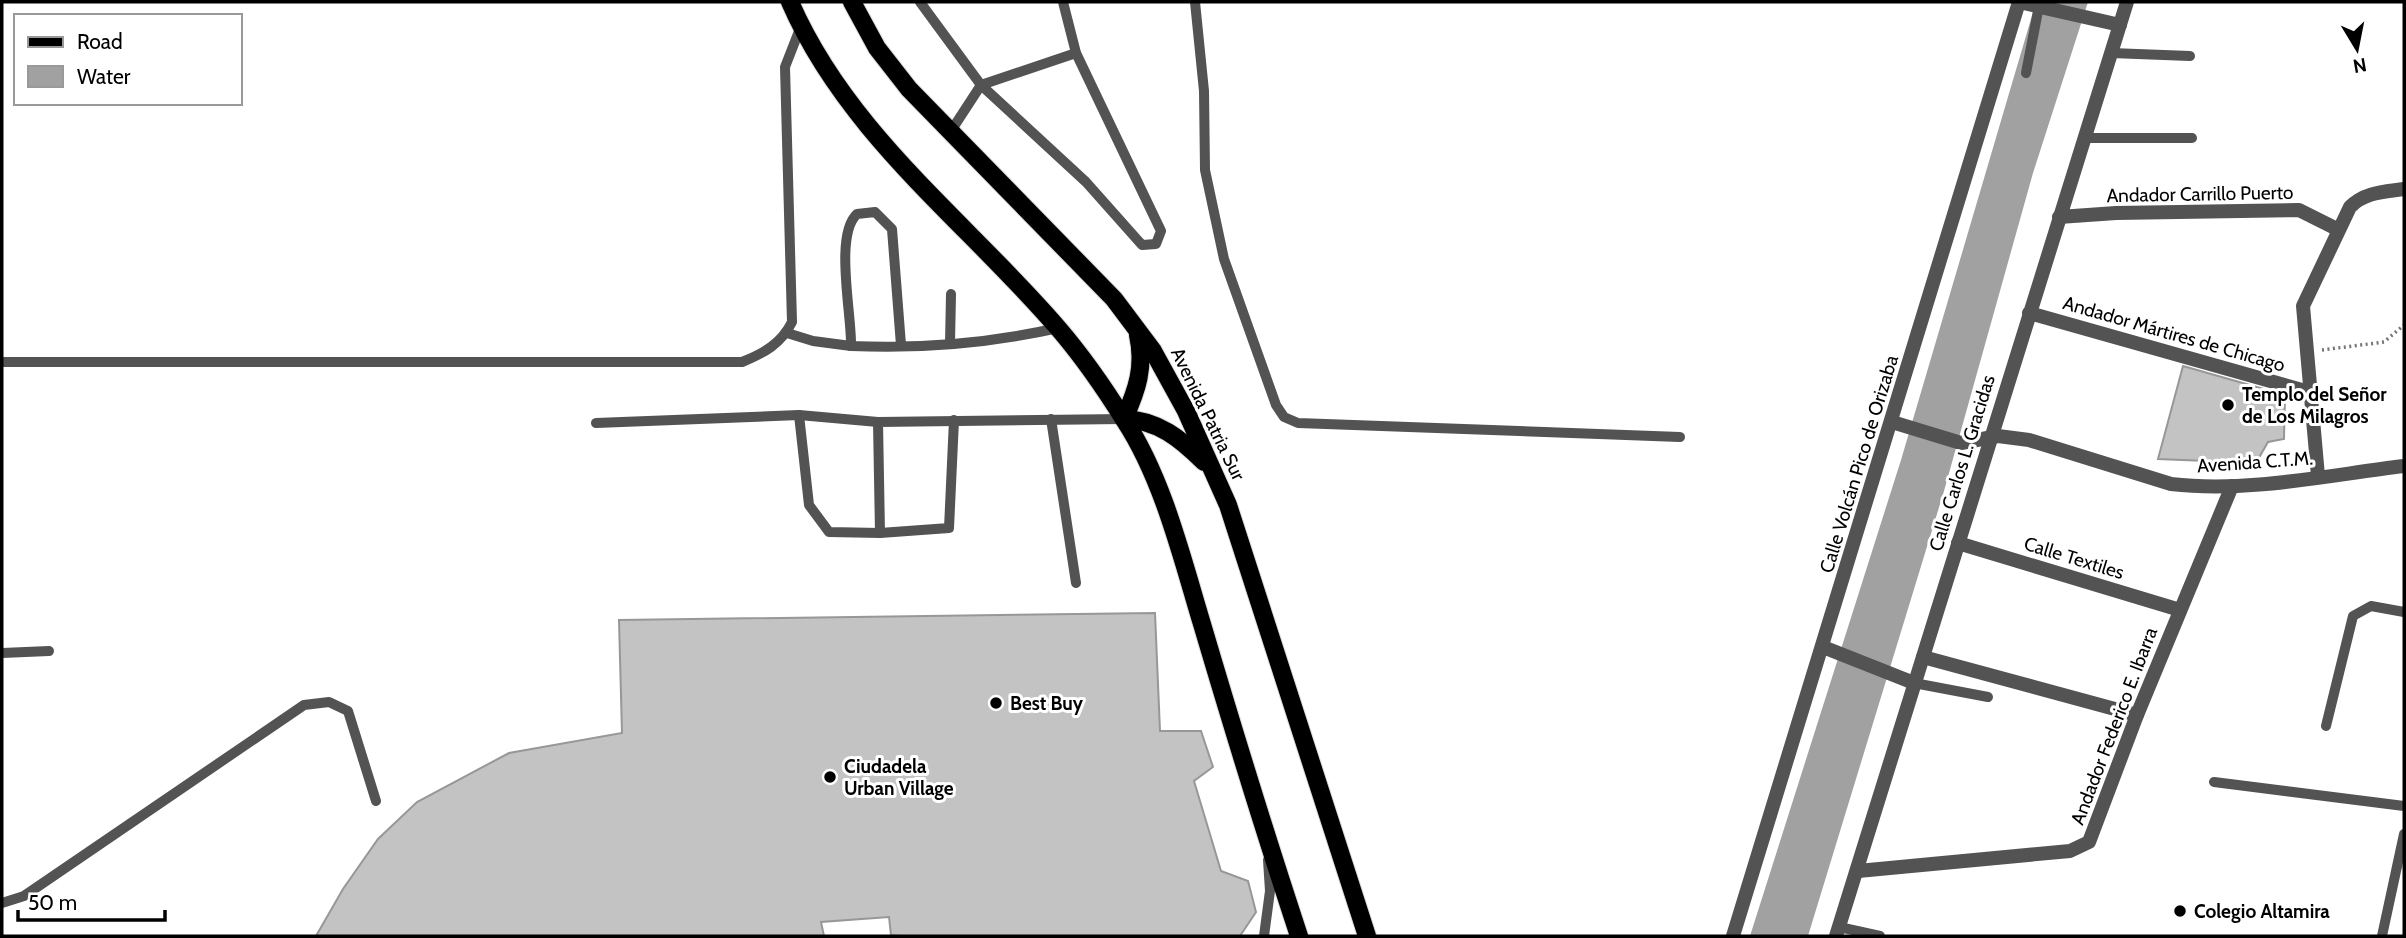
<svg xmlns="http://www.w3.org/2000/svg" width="2406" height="938" viewBox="0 0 2406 938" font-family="Cabin,sans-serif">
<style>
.water{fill:#a1a1a1}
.building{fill:#c3c3c3;stroke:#979797;stroke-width:2}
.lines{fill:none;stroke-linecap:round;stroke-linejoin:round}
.primary-casing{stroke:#dbdbdb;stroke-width:20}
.path{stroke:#757575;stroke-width:3.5;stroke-dasharray:2 3.5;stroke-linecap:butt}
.service{stroke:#535353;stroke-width:10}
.pedestrian{stroke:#535353;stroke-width:14}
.minor{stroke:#535353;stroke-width:14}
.primary{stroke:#000;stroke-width:18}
.poi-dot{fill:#000;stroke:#fff;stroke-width:2.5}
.labels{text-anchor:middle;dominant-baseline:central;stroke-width:6;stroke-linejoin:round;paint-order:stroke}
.street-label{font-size:19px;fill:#000;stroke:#fff}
.poi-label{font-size:19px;font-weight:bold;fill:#000;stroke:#fff;text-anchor:start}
</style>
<rect width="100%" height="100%" fill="#fff"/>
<path class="water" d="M2036,2H2088L2033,173L1944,491L1808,936H1750L1901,460Z"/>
<g class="building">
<path d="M2183,366L2285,395L2284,439L2268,442L2256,463L2158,459Z"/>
<path d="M1155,613L1160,731H1201L1213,767L1194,781L1221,871L1248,881L1256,912L1240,936H901L891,935L889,917L821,922L824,936H316L343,889L378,839L417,802L509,753L622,733L619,620Z"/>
</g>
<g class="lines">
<defs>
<g id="primary">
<path d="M790,2C848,135 966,221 1058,328C1083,357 1105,389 1125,421C1163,479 1182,558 1202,624C1233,729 1265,833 1299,936"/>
<path d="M852,2L877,48L909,89L1114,299L1153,351L1186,411L1228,505L1367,936"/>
<path d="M1138,335C1145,367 1137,390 1124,419C1158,420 1181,439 1204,462"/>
</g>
</defs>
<use href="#primary" class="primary-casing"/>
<path class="path" d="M2322,350L2384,342L2404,325"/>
<g class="service">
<path d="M920,2L981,85L1086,182L1142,245L1156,244L1161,231L1076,53L1063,2"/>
<path d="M1195,2L1204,91L1205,170L1224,259L1276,405L1284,417L1298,423L1680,437"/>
<path d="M2111,53L2190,56"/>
<path d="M2026,73L2039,6"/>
<path d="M951,131L981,85L1076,53"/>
<path d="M2084,138H2192"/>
<path d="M787,333L813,341L851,346"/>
<path d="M950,343L951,294"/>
<path d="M901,345L892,229L875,212L857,214C834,235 852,315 851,346C920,349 991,343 1058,328"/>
<path d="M2,362H742C764,353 781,344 792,322L785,67L801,26"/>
<path d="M799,415L809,505L829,532L880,533L949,528L954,420"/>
<path d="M1051,419L1076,583"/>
<path d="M596,423L799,415L878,422"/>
<path d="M880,533L878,422L1124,419"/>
<path d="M2,653L49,651"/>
<path d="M1914,683L1988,697"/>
<path d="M2326,726L2353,616L2371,606L2404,612"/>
<path d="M2214,782L2404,806"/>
<path d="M2,903L24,896L304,705L329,702L348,711L376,801"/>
<path d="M1839,927L1880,936"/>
<path d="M1264,936L1270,891L1268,860"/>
<path d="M2382,936L2404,834"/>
</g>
<g class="pedestrian">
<path d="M2059,217L2116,213L2299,210L2337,229"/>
<path d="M2029,313L2309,392"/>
<path d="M1958,543L2180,610"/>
<path d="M1923,657L2137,715"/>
<path d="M1858,871L2070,851L2089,842L2137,715L2232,486"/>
</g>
<g class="minor">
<path d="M2019,2L2120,25"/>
<path d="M1892,422L1961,443L1998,436L2029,440L2171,484C2248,493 2328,475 2404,466"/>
<path d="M2318,476L2303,306L2350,207C2365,192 2384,192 2404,189"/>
<path d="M1823,647L1914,683"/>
<path d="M1733,936L2019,2"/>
<path d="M1836,936L2127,2"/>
</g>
<use href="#primary" class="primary"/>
</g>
<g class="poi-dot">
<circle cx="2228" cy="405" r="7"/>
<circle cx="996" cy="703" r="7"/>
<circle cx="830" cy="777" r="7"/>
<circle cx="2180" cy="911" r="7"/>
</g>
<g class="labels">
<g class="street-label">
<text transform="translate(2200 194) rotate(-1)">Andador Carrillo Puerto</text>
<text transform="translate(2174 334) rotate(16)">Andador Mártires de Chicago</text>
<text transform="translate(1208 414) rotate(64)">Avenida Patria Sur</text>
<text transform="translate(2255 462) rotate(-4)">Avenida C.T.M.</text>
<text transform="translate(1962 463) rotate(-73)">Calle Carlos L. Gracidas</text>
<text transform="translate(1859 464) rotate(-73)">Calle Volcán Pico de Orizaba</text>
<text transform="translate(2074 558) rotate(17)">Calle Textiles</text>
<text transform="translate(2114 726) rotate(-69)">Andador Federico E. Ibarra</text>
</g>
<g class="poi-label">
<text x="2242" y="394">Templo del Señor<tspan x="2242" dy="22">de Los Milagros</tspan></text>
<text x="1010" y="703">Best Buy</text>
<text x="844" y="766">Ciudadela<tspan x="844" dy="22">Urban Village</tspan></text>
<text x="2194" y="911">Colegio Altamira</text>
</g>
</g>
<rect width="2406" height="938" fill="none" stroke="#000000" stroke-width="7"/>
<rect x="14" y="14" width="228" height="91" fill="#ffffff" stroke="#999999" stroke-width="2"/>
<rect x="28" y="37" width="35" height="10" fill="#000000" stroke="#999999" stroke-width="2"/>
<text x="77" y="49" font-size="21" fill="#000000">Road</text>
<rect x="28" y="66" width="35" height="21" fill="#a1a1a1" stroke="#999999" stroke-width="2"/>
<text x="77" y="84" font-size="21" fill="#000000">Water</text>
<g transform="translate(2357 49) rotate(170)" stroke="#ffffff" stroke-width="5" paint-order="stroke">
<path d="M0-5L12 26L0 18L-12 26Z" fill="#000000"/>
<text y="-10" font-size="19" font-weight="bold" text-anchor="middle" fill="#000000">N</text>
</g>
<path d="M18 910v10h147v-10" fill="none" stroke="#000000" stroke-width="3.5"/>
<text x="28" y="910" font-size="21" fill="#000000" stroke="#ffffff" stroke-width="5" paint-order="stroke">50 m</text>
</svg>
